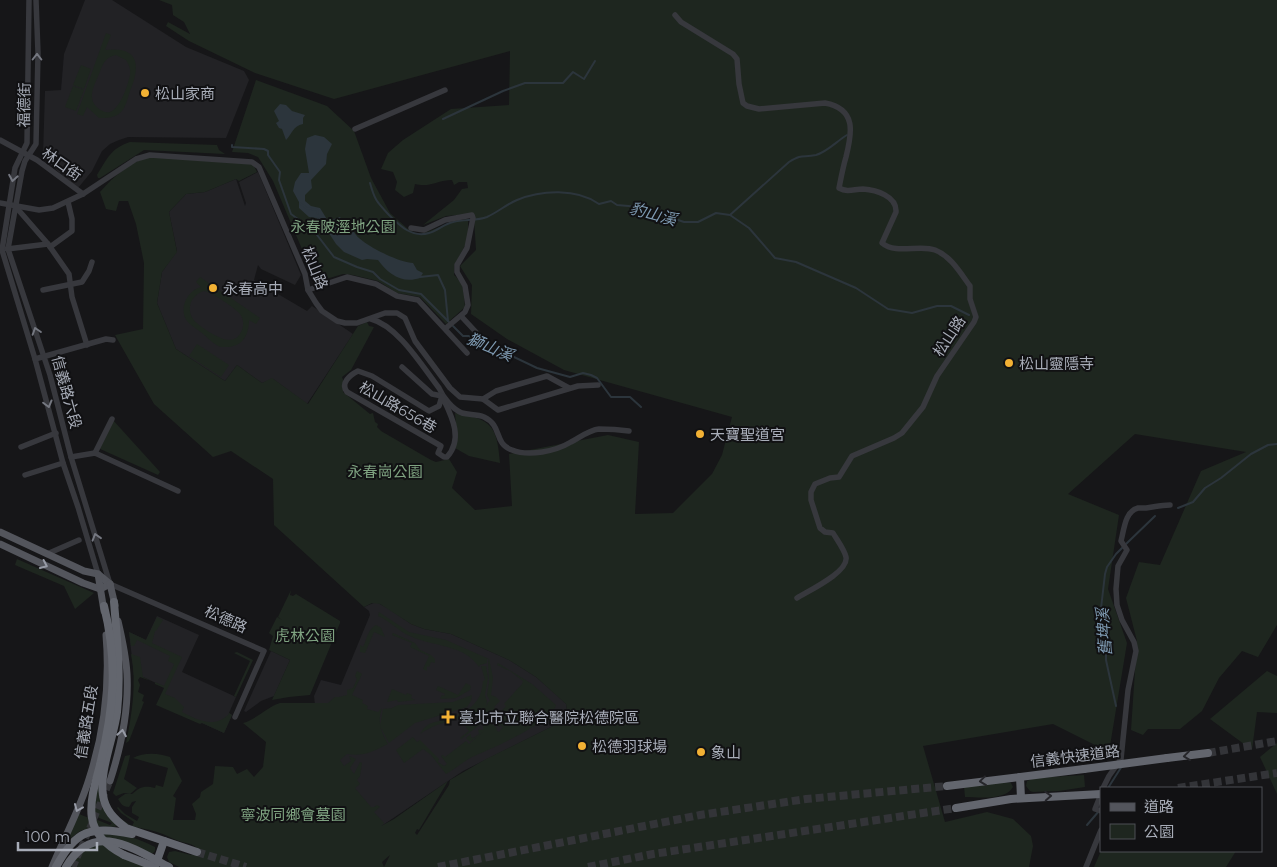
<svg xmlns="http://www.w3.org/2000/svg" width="1277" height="867" viewBox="0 0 1277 867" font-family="Montserrat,'Noto Sans TC',sans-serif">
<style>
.built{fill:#222225}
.green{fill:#1e261f;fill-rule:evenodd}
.water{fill:#2c353c}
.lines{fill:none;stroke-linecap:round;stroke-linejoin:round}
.stream{stroke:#2c353c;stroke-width:2}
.major-tunnel{stroke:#333438;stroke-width:7;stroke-dasharray:7 3.5;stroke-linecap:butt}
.highway-tunnel{stroke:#333438;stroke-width:8;stroke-dasharray:8 4;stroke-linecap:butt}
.minor{stroke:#37383d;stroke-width:5.5}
.major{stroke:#53555c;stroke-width:7}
.highway{stroke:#63666e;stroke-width:8}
.highway-bridge{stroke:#63666e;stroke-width:8}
.oneway{stroke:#757881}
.oneway2{stroke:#979ba6}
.oneway3{stroke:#26262a}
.poi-dot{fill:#f2b134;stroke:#111113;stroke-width:2}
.labels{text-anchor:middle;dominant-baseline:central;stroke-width:4;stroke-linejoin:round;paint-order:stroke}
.poi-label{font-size:15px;fill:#a8adb8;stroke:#111113;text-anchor:start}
.street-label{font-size:15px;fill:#a8adb8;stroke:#111113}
.park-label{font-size:15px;fill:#7fa381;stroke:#111113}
.water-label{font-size:16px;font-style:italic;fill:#7f9bb3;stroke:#111113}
</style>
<rect width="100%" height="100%" fill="#161618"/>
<g class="built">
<path d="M85,0H112L186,47L244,71L249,80L226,138L128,137L119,140L110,144L102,151L92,171L78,188L54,168L43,155L45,91L61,90L64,54Z"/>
<path d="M258,172L301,275L295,285L261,269L258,265L254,280L307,311L312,306L353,334L307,404L273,379L262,383L237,365L225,381L176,349L157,303L162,272L177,251L169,212L186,194L205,192L236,179L245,206L246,203L239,182Z"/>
<path d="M376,602L389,609L411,624L424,629L451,634L509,660L536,677L561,699L566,704L567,710L564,719L561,722L463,771L380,827L349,782L316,714L314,696L321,680L341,685L370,615L369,611L364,607Z"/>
<path d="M157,616L199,635L182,672L236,697L229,713L232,715L224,733L160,704L167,688L143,677L134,676L129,632L146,640Z"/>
<path d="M271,651L290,660L274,696L261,701L246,712L244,711Z"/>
</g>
<g class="green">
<path d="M159,0H1277V625L1258,657L1242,651L1219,678L1202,711L1180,729H1148L1143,735L1131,730L1137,641L1126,598L1139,562L1160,565L1201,471L1246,452L1135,434L1068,494L1119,515L1108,589L1127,643L1109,752L1053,724L923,746L945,822L987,812L1013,819L1031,836L1033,846L1029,867H384L390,855L382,862L384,867H179L169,862L167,857L169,852L175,851L191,855L194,854L197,848C193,844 186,843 179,841C172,839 165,834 157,832C143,827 129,829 118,817L132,826L134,822L121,813L117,808L118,807L125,814L137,821L139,817L132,813V807L136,801L132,802L129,807C123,807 121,804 118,799L125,794H132C140,787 144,785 155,788L156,785L163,787L168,768L133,758C144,752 159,753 170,757L182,781L173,796L176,798L173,820H195L196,814L192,804L200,797L201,792L213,784L215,766L233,767L237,774L247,769L254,777L263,767L266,742L243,723C257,719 267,707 280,703H328L335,697H339L347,695V690L353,688L357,679L355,676L357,671L362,674L352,695L363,700L362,703L368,706L367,709L378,712L382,708C377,723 381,731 388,744C374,751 363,757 347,754L340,760L344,766L351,761L349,756L356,759L350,768L354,774L360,762L362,763L360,776L357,780L360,784L355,788L371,807H374L377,805L380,807L374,812L384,823L381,826L394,819L448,781L419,830L417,829L415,833L417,835L449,785L450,780L486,759L561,722L566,715L567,710L566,704L536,677L509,660L451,634L424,629L411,624L380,604L372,603L364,607L274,525L273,479L231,451L213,457L154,404L115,335L143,329L144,263L136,224L128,201H119L116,211L106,209L100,192C114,176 129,163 150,156L249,162L254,166L257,172L239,181L236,179L205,192L186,194L169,212L177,252L162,272L157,303L176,349L225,381L237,365L262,383L272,378L308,404L358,326L367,322L369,326L374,327L351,370L342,377L344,382L343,392L370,414L373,413L375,422L378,424L377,427L381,431L431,460L436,462L449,459L457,472L452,488L475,510L512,506L509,454L608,435L639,442L635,514L673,513L712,474L722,455L732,417L564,370L507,339L471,314L472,285L460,266L476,250L474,219L470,214L446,216L423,225L454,200L462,189L468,188L467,182H459L454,185L452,180C438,180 430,188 415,184L413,193L404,197L395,190L397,182L393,172L381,169L388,153L403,140L451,109L509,105L510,51L334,99L255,73L189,41L166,26L168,22L190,34L184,22L173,15L172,5Z"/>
<path d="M106,33L111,35L105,50C139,46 141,65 130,91C128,97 126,107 121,112C115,118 107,118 99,118L87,107L83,116L77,114ZM116,55L126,60C129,65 131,69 130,75C128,85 120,109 110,112C106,113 102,111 99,109C86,99 94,86 99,74C103,64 105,57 116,55Z"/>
<path d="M81,65L91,69L84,89L73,85Z"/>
<path d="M256,80L327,106L354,131L371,178L390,213L408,229L419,235L455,221L468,219V240L454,266V275C465,285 464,293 465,307L446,324L420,297L397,293L378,281L353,275L343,274L316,282L273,181L258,157L248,153L232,152Z"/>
<path d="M73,86L84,90L76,111L65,107Z"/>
<path d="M130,142L217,145L219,150L225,154L144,150L100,178H98L97,175C107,159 111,148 130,142Z"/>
<path d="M200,277L260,318L256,324L249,320C249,333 244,346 228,347C228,347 221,347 221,347C214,345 207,337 202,333C197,329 190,325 187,321C178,308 188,290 201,287L196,282ZM204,291C213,293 234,307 240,314C244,319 244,327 241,332C239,337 234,340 229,340C220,340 198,326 193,319C189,313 189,306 192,300C196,295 198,293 204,291Z"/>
<path d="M197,344L229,365L221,377L189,356Z"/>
<path d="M455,413C492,419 497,426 500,463L469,456L455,448L457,436Z"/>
<path d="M112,419L160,472L158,475L98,448Z"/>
<path d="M17,559L94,593L75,609L64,586L15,565Z"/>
<path d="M291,590L290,595L293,596L296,594L340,621V623L310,695L289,697L272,700L290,660L269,650L273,636L269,633L277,617L282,620L278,617Z"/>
<path d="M379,612L409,632L446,640L489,659L493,678L491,695L496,697L500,701L494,707L497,710L493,716C467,717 442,719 420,734L424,728L429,724C454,716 481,713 483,681L485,680L481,666H486L488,678L485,695L487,701L486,707L488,702L490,701L487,695L489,682L488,659H487V663L480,665L479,667C464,644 433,647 410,636C398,631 390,621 378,616Z"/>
<path d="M157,617L163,620L156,631H155L152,643L182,657L165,694L175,698L184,707L182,712C196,719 213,729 228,715C230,712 232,706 233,704L229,713L232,715L224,733L202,723L200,724L156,705L164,688L155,684V682L164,686L174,664L168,661L170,656L137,640L134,646H131L129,632L146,640Z"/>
<path d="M376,625L381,628L385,637L374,632L365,653L360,652V645L363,647C367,639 368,629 376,625Z"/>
<path d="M393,633L415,643L420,650L431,655L435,659V663L431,662L429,667L427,666V671L423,669L429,656L410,647L412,643L392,635Z"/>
<path d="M237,652L253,660L236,697L234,696L250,661L234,653Z"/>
<path d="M131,654L140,657L143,677L151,681L140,677L138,680L140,685L138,692L144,695L142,701L144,702L129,741L126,743C132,713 137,684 131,654Z"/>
<path d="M498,663L532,684L556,705C551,723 489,750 472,757C463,762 455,769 446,774L431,755L423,749L404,763L396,750L413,737L417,742L420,740L439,759L438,762L444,766L447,764L441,756L443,755L445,757L466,741L469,744L484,731L470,742L466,738L471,734V737L473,738L479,734L478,729L483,730V725L488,721L497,728L496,730L499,732L503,727L500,725L499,727L492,721L506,706L504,704L522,684L523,681L510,671L497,665Z"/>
<path d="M1267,671L1277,676V713L1257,712L1252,750L1210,719Z"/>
<path d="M466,683L471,686L470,690L456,698L440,699L442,695L444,696L445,694L436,690L438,686L458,695Z"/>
<path d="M392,689L406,695L407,693L412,695L411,698L415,700L398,702L397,700L387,702Z"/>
<path d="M472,695L471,701L467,707L415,723L389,743L380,726L383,709L392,708L398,705L453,702Z"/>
<path d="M482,719L485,721L461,739L460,738L469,731L463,723L466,721Z"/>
<path d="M1277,743V794L1260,757Z"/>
<path d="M130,755C130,758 125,776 124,779L137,788L130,794L124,793L116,796L113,793L125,756Z"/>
<path d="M1084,775L1085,787L1059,791L1033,792L1030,791L1026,786L1027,781L1034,778Z"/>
<path d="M101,780L117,825L115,827L97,826L95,819L110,825L112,823L94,816V797Z"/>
<path d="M1005,782L1011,783L1013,787C1005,801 979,797 965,797L964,787Z"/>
<path d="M79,814L89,818L92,827L80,831L66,842Z"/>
<path d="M102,833C121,833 137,838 155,847V851L153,853H147L104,839Z"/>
<path d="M96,845H104L148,867H70C77,856 84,850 96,845Z"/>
<path d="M1101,851H1236L1226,867H1094Z"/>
</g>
<g class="water">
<path d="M280,104L286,105L292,111L305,115L303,118V124C293,126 292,134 286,140L282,129L279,128L276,123L279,121L274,111Z"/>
<path d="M315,135L324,137L332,144L327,154L326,164L311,180L312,188L305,195V201L311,206L320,208L328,221L340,217L343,221H348C351,225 351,228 354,232C360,244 400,263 413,263L417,270L423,273L420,278C402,284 388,274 378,260L367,259L362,260L344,252L336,244L323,224L316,218L309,217L299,208V202L293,191L295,182L301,173H309L305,149L307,138Z"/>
</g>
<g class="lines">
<g class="stream">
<path d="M443,119L503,91L525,83H563L573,72L584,79L595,61"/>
<path d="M232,145V147L264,149L268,151V155L280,172L279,180L291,214L314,231L334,257L357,267L373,272L380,279L399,290L421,294L448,321"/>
<path d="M370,183C375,201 377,202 389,215C400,226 412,238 429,233C437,231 444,224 453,222C464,219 477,221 487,217C498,212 507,204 517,200C541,190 577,188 599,204L611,201L617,205L640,207L684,222H698L716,213L730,215L749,228L775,258L796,262L856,288L888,309L912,313L937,306H951L969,315"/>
<path d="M300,203L306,208L317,210L318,214"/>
<path d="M730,215L789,162C803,153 803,158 816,155C827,152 837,141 847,135"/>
<path d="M318,218L325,225"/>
<path d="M420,277L438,275L445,290L448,321L449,322"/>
<path d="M453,326L463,336H469L483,347L497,349L537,368L570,377L583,373L591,375L597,378L611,397H630L641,407"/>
<path d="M1178,508L1193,502L1205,488L1221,478L1251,454L1268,445L1277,444"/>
<path d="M1126,544L1155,516"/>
<path d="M1116,706L1106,660V634L1100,617L1105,574L1107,567L1116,554L1123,547"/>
<path d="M1108,788L1122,766"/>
<path d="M1087,825L1099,811"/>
</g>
<path class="major-tunnel" d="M73,867L110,781"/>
<g class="highway-tunnel">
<path d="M1208,753L1277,741"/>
<path d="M1178,788L1277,773"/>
<path d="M197,852L246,867"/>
<path d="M438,867L700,815L806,799L947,786"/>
<path d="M588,867L653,854L956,808"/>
</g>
<g class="minor">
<path d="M29,0L27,143L15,168L2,250L35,359L63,463L78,507L98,574"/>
<path d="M36,0L38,53L36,144L25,161L22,171L8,249L50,375L71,457L110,584L264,651L235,717"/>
<path d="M675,15L681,22L733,54L737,59L739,84L743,103L747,106L759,109L825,103C857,109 852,133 846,157C843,167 841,178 839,188C848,193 854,189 863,189C876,190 897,196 896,212L882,243C896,255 920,244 935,250C951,256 961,274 970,286V299L976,317L974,322L937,376L923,407L902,433L894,438L852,456L839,477L830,478L815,484L811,492V500L820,528L825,532L833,533C837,540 844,549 846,557C849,572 808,591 797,598"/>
<path d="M355,129L445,90"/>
<path d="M0,140L37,160L83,194"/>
<path d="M0,203L39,210L53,208L83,194L136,159L150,155L252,162L259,167L305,274L308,290L316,303L322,311L337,321L345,323H357L385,313H397L405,318L415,341L450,388L460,397L483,399L498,410L578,386L598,385"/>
<path d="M15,206L48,244L69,274L72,297L87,345"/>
<path d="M411,228L424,230L445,220L472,215L473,218L467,248L457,265V272L465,286L468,305L465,312L446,328"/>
<path d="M50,247L72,231V219L68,202"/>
<path d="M7,249L48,244"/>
<path d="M43,290L82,282L89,271L92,262"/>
<path d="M308,290L347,277L376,284L397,296L418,300L467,353"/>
<path d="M461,316L487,344"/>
<path d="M371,319C398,326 422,366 439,388C443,397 452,409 462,413C469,415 477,414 484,417C503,426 493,443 512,450C529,457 556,451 571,442C579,438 589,430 599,429C606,429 622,430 629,431"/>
<path d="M35,359L106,339L113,340"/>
<path d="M402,367L432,394L442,396"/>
<path d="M358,371L372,376L429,411L439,406L442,396C451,415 464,438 447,457H444L438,453L441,446L347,392C340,383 350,375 358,371Z"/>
<path d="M483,399L496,391L547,376L569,388"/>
<path d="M21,447L56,433"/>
<path d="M95,453L112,419"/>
<path d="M71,457L95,453L178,491"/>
<path d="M25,475L63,463"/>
<path d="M47,554L79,540"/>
<path d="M1103,788L1109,776L1121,759L1128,690L1136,651L1134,642L1122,620L1117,605L1116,589L1118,566L1127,550L1121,541C1124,530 1125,511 1138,508C1139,508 1145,508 1146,508C1154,507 1161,505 1170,505"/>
<path d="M1101,794L1095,809L1101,811"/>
<path d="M1086,867L1101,830"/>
</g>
<g class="major">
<path d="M0,532L84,571L98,574L110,584"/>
<path d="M0,544L83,583L100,589L110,584"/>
<path d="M98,574L104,611"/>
<path d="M110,584L115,605"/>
<path d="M110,781C121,747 129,710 127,674C126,656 122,638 118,621"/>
<path d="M52,867C64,838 80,809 89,779C104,733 110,682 106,635"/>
</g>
<g class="highway">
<path d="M114,602C117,639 121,675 117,712C114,737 99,771 103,795C105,810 114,819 126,828L197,852"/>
<path d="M1167,758L1208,753"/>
<path d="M100,765C114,709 118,662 104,606"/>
<path d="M1020,777L1021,798"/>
<path d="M947,786L1084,769"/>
<path d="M956,808L1011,799L1101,794"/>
<path d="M124,855L155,867"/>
<path d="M157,861L164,841"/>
<path d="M56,867C77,829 90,826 132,834"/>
<path d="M66,867C93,820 133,848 169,867"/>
</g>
<g class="highway-bridge">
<path d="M100,765C89,805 81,833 124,855"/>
<path d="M1084,769L1167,758"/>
</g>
</g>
<defs><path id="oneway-chevron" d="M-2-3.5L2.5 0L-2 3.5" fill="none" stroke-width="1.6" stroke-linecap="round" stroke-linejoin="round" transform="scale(1.25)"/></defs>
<g class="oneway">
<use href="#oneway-chevron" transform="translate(37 57) rotate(-90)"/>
<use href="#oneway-chevron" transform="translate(13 178) rotate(100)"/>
<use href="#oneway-chevron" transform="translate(36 331) rotate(-108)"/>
<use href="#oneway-chevron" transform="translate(48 404) rotate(75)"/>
<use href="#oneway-chevron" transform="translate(96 537) rotate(-107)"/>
</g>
<g class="oneway2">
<use href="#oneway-chevron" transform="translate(44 565) rotate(25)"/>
<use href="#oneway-chevron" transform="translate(122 733) rotate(-80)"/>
<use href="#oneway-chevron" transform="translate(78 808) rotate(113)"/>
</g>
<g class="oneway3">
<use href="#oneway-chevron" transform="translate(1187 756) rotate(173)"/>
<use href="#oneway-chevron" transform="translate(983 781) rotate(173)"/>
<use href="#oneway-chevron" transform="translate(1048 796) rotate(-3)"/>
</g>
<g class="poi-dot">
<circle cx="145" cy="93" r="5"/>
<circle cx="213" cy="288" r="5"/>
<circle cx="1009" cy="363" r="5"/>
<circle cx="700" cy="434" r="5"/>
<path d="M445.5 709.5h5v5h5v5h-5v5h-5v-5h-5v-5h5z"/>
<circle cx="582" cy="746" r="5"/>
<circle cx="701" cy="752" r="5"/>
</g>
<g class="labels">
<g class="poi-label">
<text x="155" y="93">松山家商</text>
<text x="223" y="288">永春高中</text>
<text x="1019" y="363">松山靈隱寺</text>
<text x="710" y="434">天寶聖道宮</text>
<text x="459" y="717">臺北市立聯合醫院松德院區</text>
<text x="592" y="746">松德羽球場</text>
<text x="711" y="752">象山</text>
</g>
<g class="street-label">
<text transform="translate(24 105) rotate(-89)">福德街</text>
<text transform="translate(62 164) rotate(35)">林口街</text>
<text transform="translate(315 268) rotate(68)">松山路</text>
<text transform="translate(949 336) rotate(-57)">松山路</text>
<text transform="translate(67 392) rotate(75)">信義路六段</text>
<text transform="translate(398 407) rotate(30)">松山路656巷</text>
<text transform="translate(226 619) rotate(24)">松德路</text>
<text transform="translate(86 722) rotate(-81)">信義路五段</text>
<text transform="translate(1075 756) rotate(-7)">信義快速道路</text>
</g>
<g class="park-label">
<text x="343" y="226">永春陂溼地公園</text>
<text x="385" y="471">永春崗公園</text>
<text x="305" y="635">虎林公園</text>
<text x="293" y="814">寧波同鄉會墓園</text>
</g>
<g class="water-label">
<text transform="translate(653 214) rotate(15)">豹山溪</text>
<text transform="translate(490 347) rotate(23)">獅山溪</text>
<text transform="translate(1104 632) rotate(-94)">舊埤溪</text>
</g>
</g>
<rect x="1100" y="787" width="162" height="65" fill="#111113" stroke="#4d4f55"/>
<rect x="1110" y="803" width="25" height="8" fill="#53555c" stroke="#4d4f55"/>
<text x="1144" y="812" font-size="15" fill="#a8adb8">道路</text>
<rect x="1110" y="824" width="25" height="15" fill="#1e261f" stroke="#4d4f55"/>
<text x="1144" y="837" font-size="15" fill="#a8adb8">公園</text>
<path d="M18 842v8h79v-8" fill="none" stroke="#a8adb8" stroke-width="2.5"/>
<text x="25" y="842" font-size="15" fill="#a8adb8" stroke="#111113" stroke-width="4" paint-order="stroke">100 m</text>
</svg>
